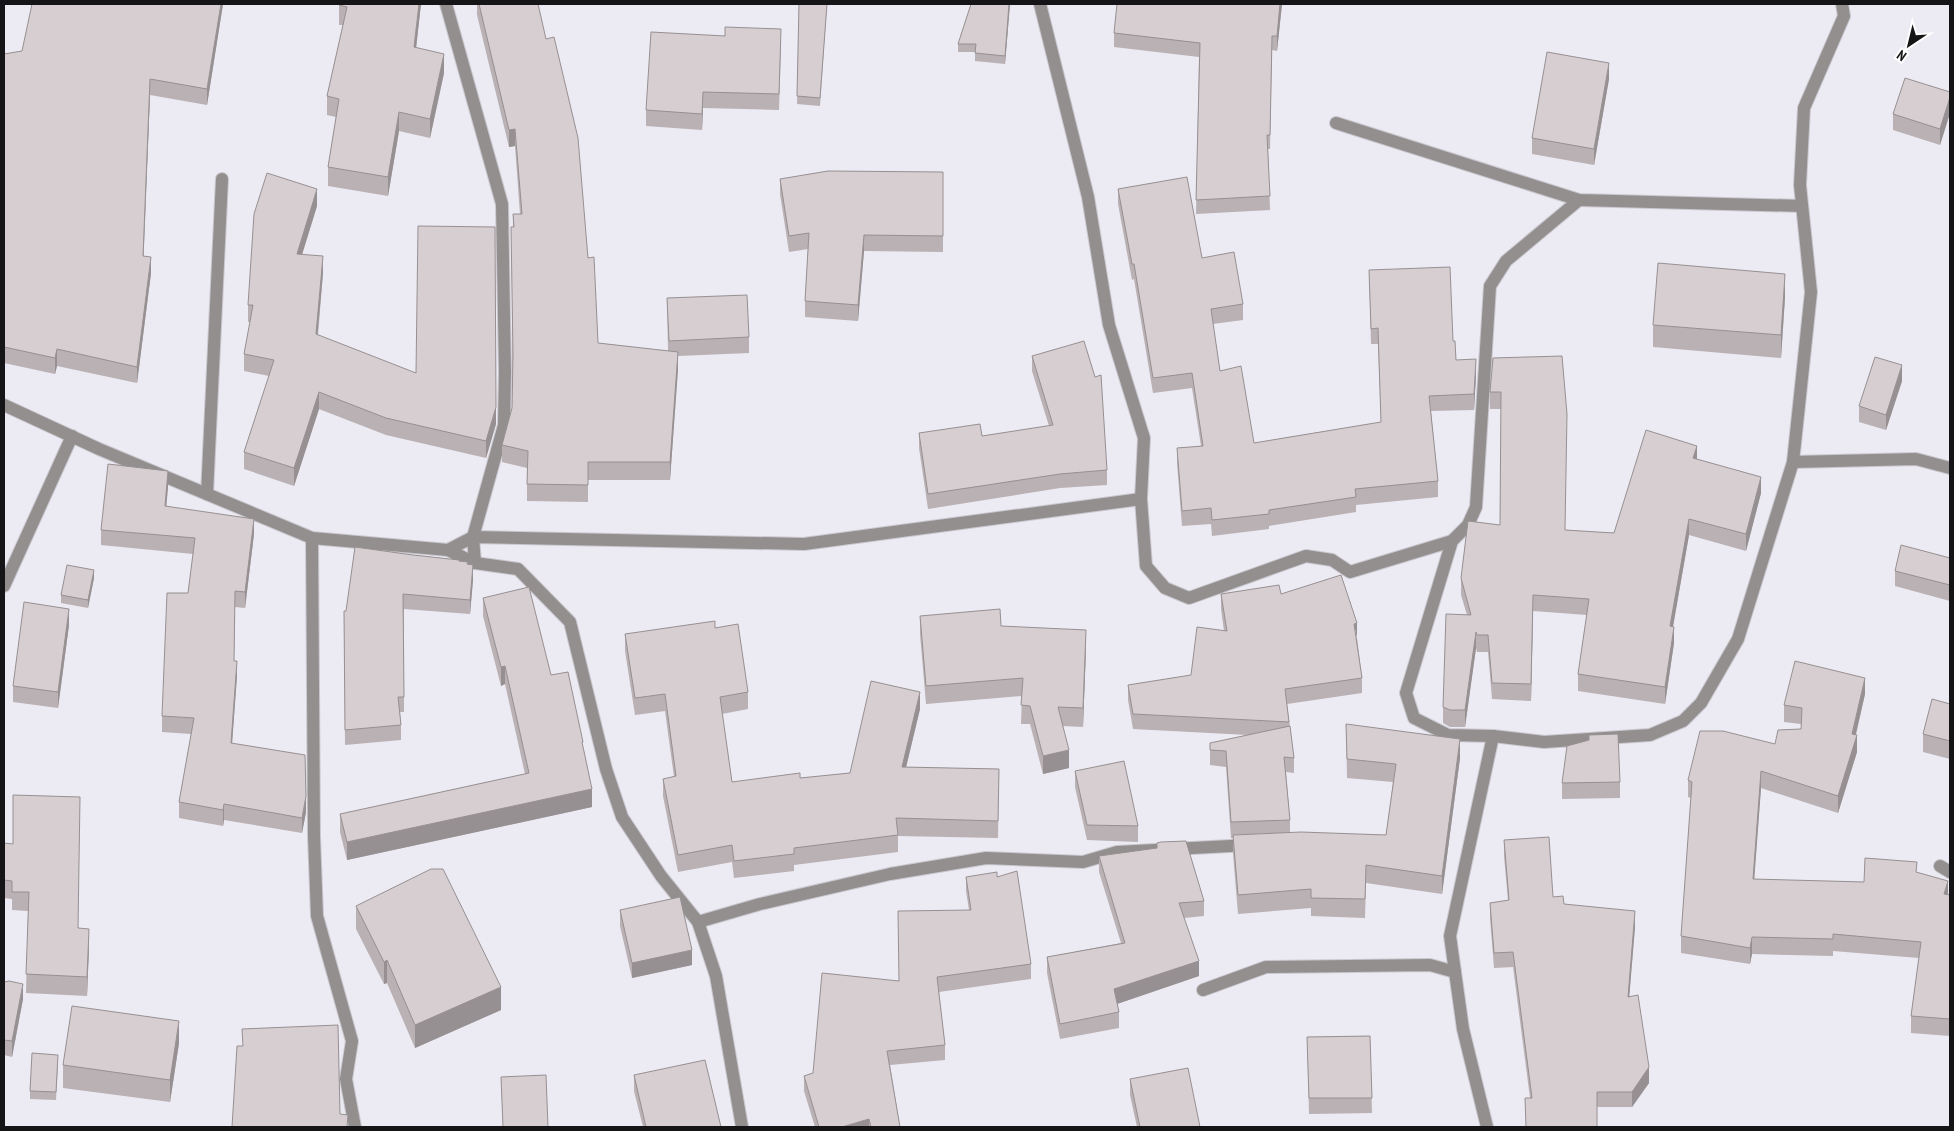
<svg xmlns="http://www.w3.org/2000/svg" width="1954" height="1131" viewBox="0 0 1954 1131" font-family="'PT Sans Narrow',sans-serif">
<style>
.lines{fill:none;stroke-linecap:round;stroke-linejoin:round}
.street-casing{stroke:#cac8cf;stroke-width:14}
.street{stroke:#938f8f;stroke-width:12}
.wall{fill:#b9b1b4}
.shaded-wall{fill:#969092}
.building{fill:#d7ced1;stroke:#969092}
</style>
<rect width="100%" height="100%" fill="#eceaf2"/>
<g class="lines">
<defs>
<g id="street">
<path d="M446,4L502,204L505,372L504,425L473,537L475,563"/>
<path d="M1040,4L1088,197L1109,325L1144,438L1141,499L1146,566L1165,588L1189,598L1306,556L1332,560L1350,572L1452,541"/>
<path d="M1336,123L1579,200L1802,206"/>
<path d="M4,405L99,449L312,538L448,550L475,563L518,569L570,622L606,769L622,817L661,876L698,922L716,976L742,1127"/>
<path d="M1793,462L1916,459L1950,468"/>
<path d="M207,494L222,179"/>
<path d="M312,538L314,836L317,916L352,1041L346,1079L355,1127"/>
<path d="M448,550L473,537L804,544L1141,499"/>
<path d="M4,586L72,436"/>
<path d="M1493,736L1448,735L1414,718L1406,693L1452,541L1468,525L1476,507L1490,286L1506,261L1579,200"/>
<path d="M1940,866L1950,872"/>
<path d="M698,922L760,904L890,874L986,858L1083,862L1117,852L1249,845"/>
<path d="M1203,990L1266,967L1430,965L1455,972"/>
<path d="M1487,1127L1463,1029L1450,936L1493,736L1544,742L1650,735L1683,721L1701,703L1738,639L1793,462L1811,292L1800,185L1804,108L1844,16L1842,4"/>
</g>
</defs>
<use href="#street" class="street-casing"/>
<use href="#street" class="street"/>
</g>
<g class="wall">
<path d="M223,4L207,105L150,95L143,256L151,273L137,383L57,366L55,374L4,363V54L22,51Z"/>
<path d="M339,4H421L416,48L444,73L430,138L399,131L388,196L328,186V167L336,117L327,115V96L343,25H339Z"/>
<path d="M477,4H538L588,258L598,343L668,351L667,298L749,337V353L678,356V369L670,480H588V502L527,501V468L502,462V445L512,408L513,214H520L515,146L509,147L477,15Z"/>
<path d="M799,4H827L820,106L797,104Z"/>
<path d="M971,4H1010L1005,64L975,61V52H958V44Z"/>
<path d="M1282,4L1277,51L1272,50L1270,149H1268L1270,210L1196,214L1199,57L1114,47V33Z"/>
<path d="M781,44L779,110L703,108L702,130L646,126V110Z"/>
<path d="M1609,79L1594,165L1532,154V138Z"/>
<path d="M1950,92V113L1940,145L1893,130V114Z"/>
<path d="M943,172V252L864,251L858,321L805,317V301L808,249L789,252L780,194V179Z"/>
<path d="M1118,189L1202,258L1243,304V320L1213,324L1220,371L1254,443L1381,422L1378,344H1371L1369,270L1453,341L1456,360L1476,375L1474,410L1431,411L1438,481V497L1356,505V512L1269,526V529L1212,536L1211,524L1182,526L1177,463V448L1201,446L1192,388L1153,393L1134,279L1132,280L1118,204Z"/>
<path d="M317,206L302,254L323,273L318,335L496,424L486,458L386,435L319,409L294,486L244,469V452L269,376L244,371V354L250,322H248V305Z"/>
<path d="M1785,297L1781,358L1653,347V325Z"/>
<path d="M1032,356L1107,470V485L1060,488L928,509L919,448V433L982,436L1049,426L1032,371Z"/>
<path d="M1493,358L1565,530L1614,533L1697,459L1761,493L1746,551L1689,535L1673,627L1674,643L1665,704L1578,691V674L1587,615L1533,611L1531,701L1492,699L1488,652H1477L1476,648L1465,727H1450L1443,723V707L1467,615L1461,595V578L1500,525L1501,409H1490V392Z"/>
<path d="M1902,381L1886,430L1859,422V406Z"/>
<path d="M168,487L166,506L254,534L245,608L235,607L234,661L237,676L232,743L306,812L302,833L224,820L223,826L179,818V802L191,734L162,732V716L188,593L193,554L101,545V530Z"/>
<path d="M413,555L459,561L468,564L473,580L470,614L404,609V712H400L401,725V740L345,745L344,611H346Z"/>
<path d="M1950,558V601L1895,586V571Z"/>
<path d="M94,578L88,608L61,603V595Z"/>
<path d="M1221,594H1281L1357,638L1362,678V693L1287,704L1294,758V773L1286,772L1290,820V833L1386,835L1393,782L1347,778L1346,724L1460,758L1442,894L1366,883L1365,918L1311,916V908L1238,914L1233,854V838H1231L1226,767L1210,765V743L1248,735L1133,729L1128,700V685L1191,675L1224,631L1221,609Z"/>
<path d="M483,598L551,675L583,750L592,807L347,860L340,832V814L525,774L505,684L501,686L483,616Z"/>
<path d="M920,616L1001,626L1086,648L1083,727L1063,726L1069,768L1043,774L1030,724H1021L1022,696L926,704L920,634Z"/>
<path d="M69,625L58,708L13,702V686Z"/>
<path d="M715,628L748,692V709L722,714L732,782L800,778L850,773L920,709L906,767L999,769L998,838L898,836V852L794,865V871L734,878L732,862L678,872L663,796V779L674,777L665,711L635,715L625,651V634Z"/>
<path d="M1865,694L1856,735L1857,752L1838,813L1761,788L1754,879L1864,882L1917,872L1948,895H1950V1036L1911,1033V1016L1919,958L1833,951V956L1752,954L1750,964L1681,953V936L1691,798L1688,797V780L1775,744L1801,729V724L1784,722V705Z"/>
<path d="M1950,704V759L1923,752V734Z"/>
<path d="M1589,740L1620,782V798L1562,799V783Z"/>
<path d="M1075,771L1138,826V842L1087,840L1075,787Z"/>
<path d="M1504,840L1553,897L1564,904L1635,927L1629,997L1649,1083L1632,1107H1597L1530,1098L1513,967L1494,968L1490,918V903L1508,900L1504,856Z"/>
<path d="M4,843L79,928L89,947L87,996L26,993L28,911L12,910V899L4,898Z"/>
<path d="M1099,856L1204,901V916L1184,918L1199,976L1117,1004L1119,1012V1028L1060,1039L1047,973V957L1121,943L1099,872Z"/>
<path d="M966,877H997L1031,964V979L939,992L945,1045V1060L890,1065L900,1127H815L804,1091V1076L813,1073L899,980L969,910L966,891Z"/>
<path d="M356,906L501,1010L415,1048L387,983L384,984L356,929Z"/>
<path d="M620,910L692,965L632,978L620,926Z"/>
<path d="M4,982L23,999L12,1057L4,1055Z"/>
<path d="M1370,1036L1372,1113L1309,1114L1307,1037Z"/>
<path d="M179,1043L170,1102L63,1088V1065Z"/>
<path d="M58,1063L56,1100L30,1099V1091Z"/>
<path d="M634,1075L721,1127H643L634,1091Z"/>
<path d="M501,1077L548,1127H503Z"/>
<path d="M1130,1079L1200,1127H1137L1130,1095Z"/>
</g>
<g class="shaded-wall">
<path d="M221,4H223L207,105V89Z"/>
<path d="M419,4H421L414,66V47Z"/>
<path d="M1009,4H1010L1005,64V56Z"/>
<path d="M1280,4H1282L1277,51V36Z"/>
<path d="M444,54V73L430,138V119Z"/>
<path d="M1609,63V79L1594,165V149Z"/>
<path d="M150,79V95L143,272V256Z"/>
<path d="M703,92V108L702,130V114Z"/>
<path d="M1950,97V113L1940,145V129Z"/>
<path d="M399,112V131L388,196V177Z"/>
<path d="M515,129V146L509,147V130Z"/>
<path d="M317,189V206L297,271V254Z"/>
<path d="M864,235V251L858,321V305Z"/>
<path d="M323,256V273L316,351V334Z"/>
<path d="M151,257V273L137,383V367Z"/>
<path d="M1785,274V297L1781,358V335Z"/>
<path d="M57,349V366L55,374V358Z"/>
<path d="M678,352V369L670,480V462Z"/>
<path d="M1476,359V375L1474,410V394Z"/>
<path d="M1902,365V381L1886,430V415Z"/>
<path d="M319,392V409L294,486V468Z"/>
<path d="M496,407V424L486,458V441Z"/>
<path d="M1697,446V463L1693,458Z"/>
<path d="M168,471V487L165,522V506Z"/>
<path d="M1761,477V493L1746,551V534Z"/>
<path d="M254,519V534L245,608V592Z"/>
<path d="M1689,519V535L1670,643V626Z"/>
<path d="M473,565V580L470,614V600Z"/>
<path d="M94,570V578L88,608V600Z"/>
<path d="M1533,595V611L1531,701V684Z"/>
<path d="M69,609V625L58,708V692Z"/>
<path d="M1357,623V638L1354,624Z"/>
<path d="M1674,627V643L1665,704V687Z"/>
<path d="M1086,630V648L1083,727V708Z"/>
<path d="M1476,632V648L1465,727V710Z"/>
<path d="M237,661V676L231,758V743Z"/>
<path d="M505,666V684L501,686V667Z"/>
<path d="M1865,678V694L1852,750V734Z"/>
<path d="M920,692V709L902,784V767Z"/>
<path d="M1857,735V752L1838,813V796Z"/>
<path d="M1460,739V758L1442,894V876Z"/>
<path d="M1069,750V768L1043,774V756Z"/>
<path d="M1761,771V788L1753,896V879Z"/>
<path d="M592,789V807L347,860V842Z"/>
<path d="M306,796V812L302,833V818Z"/>
<path d="M224,804V820L223,826V810Z"/>
<path d="M1948,881V897L1944,894Z"/>
<path d="M1635,911V927L1628,1012V997Z"/>
<path d="M89,929V947L87,996V977Z"/>
<path d="M1752,937V954L1750,964V948Z"/>
<path d="M692,950V965L632,978V963Z"/>
<path d="M387,960V983L384,984V962Z"/>
<path d="M1199,961V976L1114,1005V989Z"/>
<path d="M23,984V999L12,1057V1041Z"/>
<path d="M501,987V1010L415,1048V1025Z"/>
<path d="M179,1021V1043L170,1102V1080Z"/>
<path d="M1649,1067V1083L1632,1107V1092Z"/>
<path d="M869,1119V1127H842Z"/>
</g>
<g class="building">
<path d="M32,4H221L207,89L150,79L143,256L151,257L137,367L57,349L55,358L4,347V54L22,51Z"/>
<path d="M339,4H419L414,47L444,54L430,119L399,112L388,177L328,167L339,99L327,96L347,7L339,5Z"/>
<path d="M479,4H538L546,39L554,37L578,138L588,258L594,257L598,343L678,352L670,462H588V485L527,484L528,451L502,445L512,408L513,355L511,227H514L513,214H522L515,129L509,130Z"/>
<path d="M799,4H827L820,98L797,96Z"/>
<path d="M971,4H1009L1005,56L975,53L976,44H958Z"/>
<path d="M1117,4H1280L1277,36H1272L1270,135H1267L1270,196L1196,200L1200,43L1114,33Z"/>
<path d="M725,27L781,29L779,94L703,92L702,114L646,110L651,32L725,36Z"/>
<path d="M1547,52L1609,63L1594,149L1532,138Z"/>
<path d="M1905,78L1950,92V97L1940,129L1893,114Z"/>
<path d="M828,171L943,172V236L864,235L858,305L805,301L809,233L789,236L780,179Z"/>
<path d="M267,173L317,189L297,254L323,256L316,334L416,373L418,226L495,227L496,407L486,441L386,418L319,392L294,468L244,452L274,360L244,354L253,305H248L254,214Z"/>
<path d="M1187,177L1202,258L1234,252L1243,304L1211,309L1220,371L1241,366L1254,443L1381,422L1378,328L1371,329L1369,270L1450,267L1453,341H1455L1456,360L1476,359L1474,394L1429,396L1438,481L1355,489L1356,497L1269,510V514L1212,520L1211,508L1182,511L1177,448L1203,446L1192,373L1153,378L1134,264H1132L1118,189Z"/>
<path d="M1658,263L1785,274L1781,335L1653,325Z"/>
<path d="M747,295L749,337L669,341L667,298Z"/>
<path d="M1084,341L1095,377L1101,375L1107,470L1060,474L928,494L919,433L980,424L982,436L1053,425L1032,356Z"/>
<path d="M1562,356L1567,414L1565,530L1614,533L1646,430L1697,446L1693,458L1761,477L1746,534L1689,519L1670,626L1674,627L1665,687L1578,674L1589,599L1533,595L1531,684L1492,683L1488,635H1477L1476,632L1465,710H1450L1443,707L1446,614L1471,615L1461,578L1468,521L1500,525L1501,392H1490L1493,358Z"/>
<path d="M1875,357L1902,365L1886,415L1859,406Z"/>
<path d="M108,464L168,471L165,506L254,519L245,592L235,591L234,661H237L231,743L305,755L306,796L302,818L224,804L223,810L179,802L194,718L162,716L167,593H188L195,538L101,530Z"/>
<path d="M1901,545L1950,558V585L1895,571Z"/>
<path d="M355,547L413,555L459,560V561L468,562L467,564L473,565L470,600L403,594L404,697H398L401,725L345,730L344,611H346Z"/>
<path d="M67,565L94,570L88,600L61,595Z"/>
<path d="M1341,575L1357,623L1354,624L1362,678L1285,689L1289,722L1133,714L1128,685L1191,675L1197,627L1227,631L1221,594L1279,585L1281,594Z"/>
<path d="M529,587L551,675L568,672L583,742H582L592,789L347,842L340,814L529,773L505,666L501,667L483,598Z"/>
<path d="M24,602L69,609L58,692L13,686Z"/>
<path d="M1000,609L1001,626L1086,630L1083,708L1058,707L1069,750L1043,756L1030,706L1021,705L1023,678L926,686L920,616Z"/>
<path d="M715,621V628L738,624L748,692L720,697L732,782L800,773V778L850,773L871,681L920,692L902,767L999,769L998,821L896,818L898,835L794,848V854L734,861L732,845L678,855L663,779L676,776L665,694L635,698L625,634Z"/>
<path d="M1795,661L1865,678L1852,734L1857,735L1838,796L1761,771L1753,879L1864,882L1865,858L1917,862L1916,872L1948,881L1944,894L1950,895V1019L1911,1016L1921,942L1833,934V939L1752,937L1750,948L1681,936L1692,782L1688,780L1700,731H1723L1775,744L1778,730L1801,729L1802,708L1784,705Z"/>
<path d="M1932,699L1950,704V741L1923,734Z"/>
<path d="M1346,724L1460,739L1442,876L1366,865L1365,899L1311,898V889L1238,895L1233,835L1301,832L1386,835L1396,764L1347,759Z"/>
<path d="M1290,726L1294,758L1284,757L1290,820L1231,822L1226,751L1210,750V743Z"/>
<path d="M1618,734L1620,782L1562,783L1567,746L1589,740V735Z"/>
<path d="M1124,761L1138,826L1087,825L1075,771Z"/>
<path d="M13,795L80,797L78,928L89,929L87,977L26,974L29,892H12V881L4,880V843L13,844Z"/>
<path d="M1549,837L1553,897L1563,896L1564,904L1635,911L1628,997L1638,995L1649,1067L1632,1092H1597V1127H1526L1525,1098H1532L1513,952L1494,953L1490,903L1509,900L1504,840Z"/>
<path d="M1186,841L1204,901L1179,903L1199,961L1114,989L1119,1012L1060,1024L1047,957L1125,943L1099,856L1157,848V843L1161,842Z"/>
<path d="M431,869H443L501,987L415,1025L387,960L384,962L356,906Z"/>
<path d="M1017,871L1031,964L937,977L945,1045L887,1051L900,1127H871L869,1119L842,1127H819L804,1076L813,1073L822,973L899,981L898,911L971,910L966,877L997,872V877Z"/>
<path d="M680,897L692,950L632,963L620,910Z"/>
<path d="M9,981L23,984L12,1041L4,1040V982Z"/>
<path d="M72,1006L179,1021L170,1080L63,1065Z"/>
<path d="M338,1025L340,1114L348,1115L347,1127H232L237,1046H243L242,1029Z"/>
<path d="M1370,1036L1372,1098H1309L1307,1037Z"/>
<path d="M32,1053L58,1055L56,1092L30,1091Z"/>
<path d="M705,1060L721,1127H646L634,1075Z"/>
<path d="M1188,1068L1200,1127H1140L1130,1079Z"/>
<path d="M546,1075L548,1127H503L501,1077Z"/>
</g>
<rect width="1954" height="1131" fill="none" stroke="#151417" stroke-width="10"/>
<g transform="translate(1909 45) rotate(215)" stroke="#ffffff" stroke-width="4" paint-order="stroke">
<path d="M0-4L9 19L0 12L-9 19Z" fill="#151417"/>
<text y="-8" font-size="14" font-weight="bold" text-anchor="middle" fill="#151417">N</text>
</g>
</svg>
